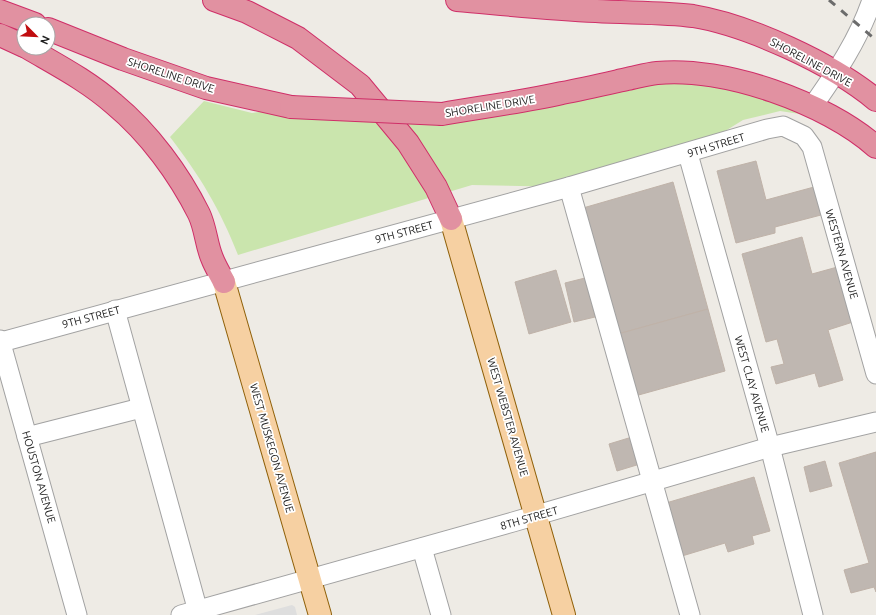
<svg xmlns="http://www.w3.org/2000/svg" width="876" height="615" viewBox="0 0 876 615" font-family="Ubuntu,sans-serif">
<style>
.grass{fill:#cae5ad}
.parking{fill:#dedede}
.building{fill:#bfb7b1;stroke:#bfb2a8}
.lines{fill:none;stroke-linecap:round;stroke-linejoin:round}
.minor-casing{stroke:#a2a2a2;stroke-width:21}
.major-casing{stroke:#8f6009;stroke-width:24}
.highway-casing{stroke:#cf2f68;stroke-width:24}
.minor{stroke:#fff;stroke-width:19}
.major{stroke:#f6d0a2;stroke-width:22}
.highway{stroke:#e191a1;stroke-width:22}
.rail{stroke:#6c6c6c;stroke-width:3;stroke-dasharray:8 8;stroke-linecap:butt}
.highway-bridge-casing{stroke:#cf2f68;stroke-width:24;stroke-linecap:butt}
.highway-bridge{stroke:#e191a1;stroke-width:22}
.labels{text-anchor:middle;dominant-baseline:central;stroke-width:3.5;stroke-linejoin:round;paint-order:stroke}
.street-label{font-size:11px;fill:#1e1e1e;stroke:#fff}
</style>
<rect width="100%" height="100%" fill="#eeebe5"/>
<path class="grass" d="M702,73L839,120L780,111L743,120L688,154L569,187L472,185L238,255C220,209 200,176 170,137L204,101L252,113L291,107L442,114Z"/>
<path class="parking" d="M292,605L295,607L297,615H255Z"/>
<g class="building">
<path d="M756,161L766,200L814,187L821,215L775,227V233L736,243L717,171Z"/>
<path d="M673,182L708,309L618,334L583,208Z"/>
<path d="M802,237L812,274L841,266L856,321L828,330L843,380L819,387L815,373L776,384L771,367L784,364L777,339L766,342L742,254Z"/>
<path d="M556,270L571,322L529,334L515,282Z"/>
<path d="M585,278L595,317L574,322L565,283Z"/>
<path d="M708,309L725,371L635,396L618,334Z"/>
<path d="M632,437L640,464L617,471L609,444Z"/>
<path d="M876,452V592L874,587L851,593L844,570L869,563L839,463Z"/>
<path d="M825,461L832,486L810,492L804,467Z"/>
<path d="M754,477L770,531L752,536L754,544L728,552L725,543L682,556L666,503Z"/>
</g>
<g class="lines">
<defs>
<g id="minor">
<path d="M812,107C836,73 859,39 872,0"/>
<path d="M688,154L770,447L813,615"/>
<path d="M569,187L690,615"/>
<path d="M115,310L199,615"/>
<path d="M0,340L77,615"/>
<path d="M1,342L569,187L767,129L783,126L804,136L812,147L876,374"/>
<path d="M27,437L141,408"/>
<path d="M422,548L441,615"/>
<path d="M181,615L513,522L770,447L876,422"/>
</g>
<g id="major">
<path d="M451,219L564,615"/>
<path d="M224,282L320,615"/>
</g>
<g id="highway">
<path d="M214,0L247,12L298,38L360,85L408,143L436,187L451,219"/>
<path d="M457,0C503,4 549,9 596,11C626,13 663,12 693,16C748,25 833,64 876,100"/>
<path d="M0,11L35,24"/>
<path d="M48,29L123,59L206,88L291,107"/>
<path d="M0,35L24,46"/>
<path d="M28,48C57,65 88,81 114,104C149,133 179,174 199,214C206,229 206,244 212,258C215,266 220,274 224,282"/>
<path d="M442,114C482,107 522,102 562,93C584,89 605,84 627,79C637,77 647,74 657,73C723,66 827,103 876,147"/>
</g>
</defs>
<use href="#minor" class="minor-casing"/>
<use href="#major" class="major-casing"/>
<use href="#highway" class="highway-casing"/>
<use href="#minor" class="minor"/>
<use href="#major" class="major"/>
<use href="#highway" class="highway"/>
<path class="rail" d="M829,0L876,40"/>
<defs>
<path id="highway-bridge" d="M291,107L442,114"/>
</defs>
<use href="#highway-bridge" class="highway-bridge-casing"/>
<use href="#highway-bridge" class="highway-bridge"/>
</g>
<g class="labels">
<g class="street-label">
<text transform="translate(811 62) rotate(28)">SHORELINE DRIVE</text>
<text transform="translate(171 75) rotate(18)">SHORELINE DRIVE</text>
<text transform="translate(490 106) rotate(-9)">SHORELINE DRIVE</text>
<text transform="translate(716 145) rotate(-17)">9TH STREET</text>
<text transform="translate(404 232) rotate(-15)">9TH STREET</text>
<text transform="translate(842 254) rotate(74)">WESTERN AVENUE</text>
<text transform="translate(91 317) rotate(-15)">9TH STREET</text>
<text transform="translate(752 384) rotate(74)">WEST CLAY AVENUE</text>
<text transform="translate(508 417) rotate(74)">WEST WEBSTER AVENUE</text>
<text transform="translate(272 448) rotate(74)">WEST MUSKEGON AVENUE</text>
<text transform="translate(39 477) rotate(74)">HOUSTON AVENUE</text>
<text transform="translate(529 518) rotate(-16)">8TH STREET</text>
</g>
</g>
<g transform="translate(36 36) rotate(114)"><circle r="19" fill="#ffffff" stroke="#a5a5a5"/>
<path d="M0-3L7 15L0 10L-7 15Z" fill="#c00c0f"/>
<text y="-6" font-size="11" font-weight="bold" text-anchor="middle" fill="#1e1e1e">N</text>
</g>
</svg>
